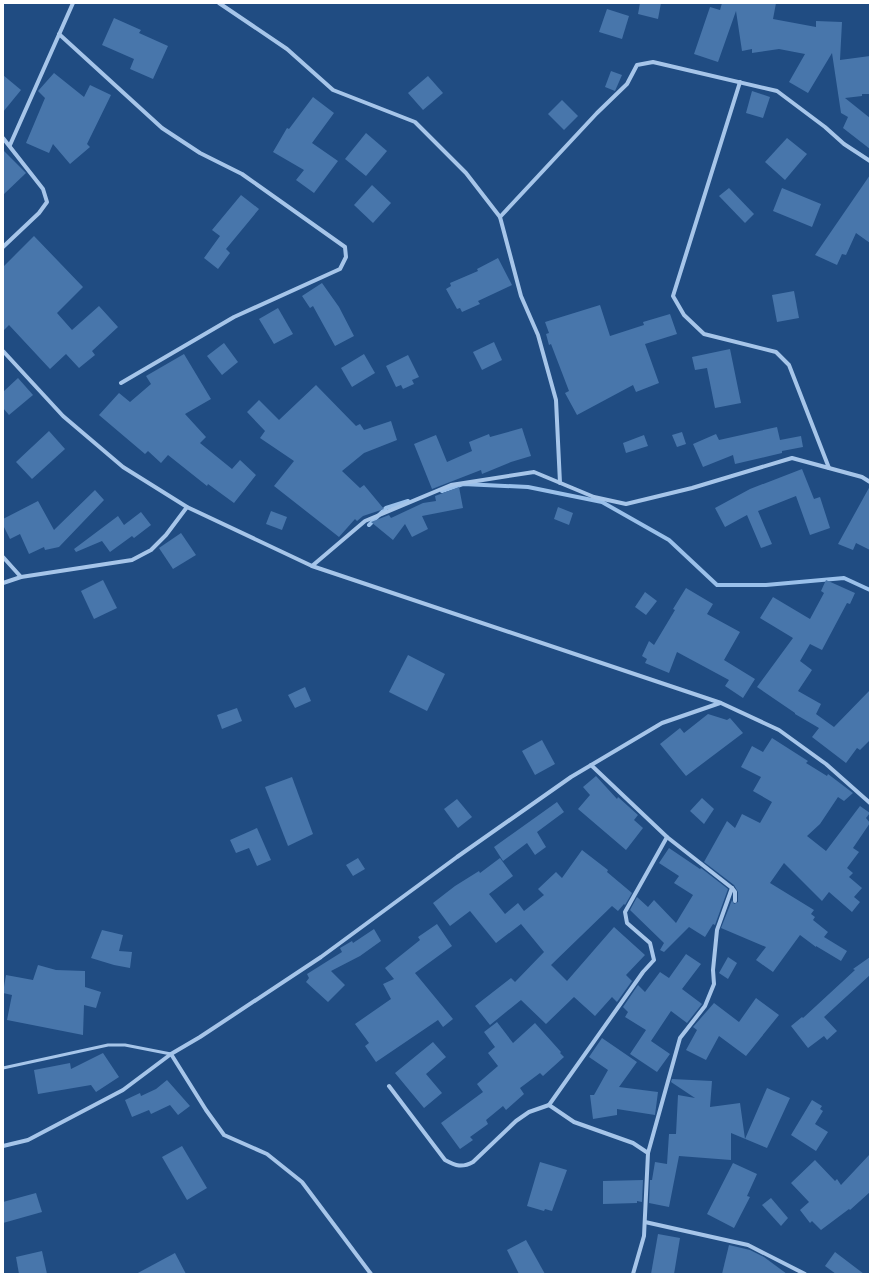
<svg xmlns="http://www.w3.org/2000/svg" width="873" height="1277" viewBox="0 0 873 1277" font-family="'Nunito Sans',sans-serif">
<style>
.lines{fill:none;stroke-linecap:round;stroke-linejoin:round}
.stream{stroke:#9ac0ea;stroke-width:4}
.building{fill:#4876ab}
.service{stroke:#a6c5e9;stroke-width:3}
.minor{stroke:#a6c5e9;stroke-width:4}
</style>
<rect width="100%" height="100%" fill="#204c82"/>
<g class="lines">
<g class="stream">
<path d="M442,491L463,484L528,487L602,502L669,540L717,585H766L844,578L870,590"/>
<path d="M369,525L386,508L408,501"/>
</g>
</g>
<g class="building">
<path d="M640,3H661L658,19L638,14Z"/>
<path d="M722,3H776L773,19L816,27V21L842,22L840,60L870,56V94H862V96L845,98L870,118V149L843,128L848,117L841,113L832,53L808,93L789,82L805,54L779,49L752,53V49L742,51L736,11L718,62L694,54L710,7L720,10Z"/>
<path d="M607,9L629,16L622,39L599,32Z"/>
<path d="M114,18L141,30L139,33L168,46L153,79L130,69L134,59L102,45Z"/>
<path d="M611,71L622,75L615,91L605,87Z"/>
<path d="M54,73L84,97L90,85L111,95L87,144L90,147L70,164L53,144L49,153L26,143L45,98L38,91Z"/>
<path d="M3,75L21,90L3,112Z"/>
<path d="M428,76L443,93L423,110L408,93Z"/>
<path d="M752,91L770,97L763,118L746,113Z"/>
<path d="M313,97L334,113L312,143L338,161L314,193L296,180L304,170L273,152L287,128L289,129Z"/>
<path d="M562,100L578,116L564,130L548,114Z"/>
<path d="M366,133L387,151L366,176L345,159Z"/>
<path d="M787,138L807,154L785,180L765,162Z"/>
<path d="M3,150L26,173L3,195Z"/>
<path d="M870,175V243L856,233L846,255L842,254L837,265L815,255Z"/>
<path d="M372,185L391,203L373,223L354,205Z"/>
<path d="M729,188L754,214L745,223L719,196Z"/>
<path d="M782,188L821,204L812,227L773,211Z"/>
<path d="M241,195L259,209L226,249L230,253L218,269L204,258L220,236L212,230Z"/>
<path d="M34,236L83,287L57,313L72,330L99,306L118,327L92,351L95,355L79,368L66,354L50,369L9,325L3,331V267Z"/>
<path d="M498,258L512,285L478,301L480,304L462,312L460,308L457,309L446,289L451,286L450,283L478,271L477,269Z"/>
<path d="M322,283L339,307L354,336L335,346L313,306L310,308L302,296Z"/>
<path d="M794,291L799,318L777,322L772,295Z"/>
<path d="M600,305L610,336L644,325L643,322L670,314L677,334L645,344L659,383L636,392L633,385L577,415L565,393L569,391L551,344L549,345L546,334L549,333L545,322Z"/>
<path d="M278,308L293,334L274,344L259,319Z"/>
<path d="M494,342L502,360L482,370L473,352Z"/>
<path d="M224,343L238,362L222,375L207,356Z"/>
<path d="M730,349L741,403L715,408L707,368L695,370L692,357Z"/>
<path d="M184,354L211,399L185,414L206,437L200,443L232,469L240,460L256,475L234,503L208,484L207,486L168,455L161,463L148,451L145,454L99,415L119,393L130,402L151,384L146,376Z"/>
<path d="M364,354L375,373L352,387L341,368Z"/>
<path d="M408,355L419,377L412,380L414,384L403,389L401,385L396,387L386,366Z"/>
<path d="M18,378L33,395L9,415L3,408V392Z"/>
<path d="M316,385L356,426L360,424L364,430L391,421L397,440L364,453L342,471L360,488L364,485L384,509L363,516L357,521L355,519L339,537L274,486L294,461L260,438L265,431L247,412L259,400L279,420Z"/>
<path d="M777,427L780,440L801,436L803,447L782,451V453L735,464L733,455L703,467L693,444L716,434L719,440Z"/>
<path d="M522,428L531,456L511,462L482,474L481,470L432,489L414,444L436,435L447,462L472,451L469,442L489,434L490,437Z"/>
<path d="M49,431L65,449L32,479L16,462Z"/>
<path d="M682,432L686,444L677,447L672,435Z"/>
<path d="M644,435L648,446L626,453L623,443Z"/>
<path d="M802,469L814,499L820,497L830,528L810,535L796,496L758,511L772,544L761,548L747,515L725,527L715,508L750,489Z"/>
<path d="M870,486V550L856,543L853,550L838,544Z"/>
<path d="M459,487L463,508L422,516L428,529L412,537L405,524L393,540L371,522L389,515L391,518L423,503L436,501L435,496Z"/>
<path d="M95,490L104,500L59,547L45,550L44,547L29,554L20,534L10,539L3,525V519L38,501L54,530Z"/>
<path d="M558,507L573,513L569,525L554,519Z"/>
<path d="M271,511L287,517L282,530L266,524Z"/>
<path d="M141,512L151,525L134,538L132,536L110,552L102,541L76,552L74,549L118,516L124,525Z"/>
<path d="M181,533L196,555L173,569L159,548Z"/>
<path d="M103,580L117,608L94,619L81,591Z"/>
<path d="M826,580L855,593L850,604L847,603L822,650L810,644L800,661L812,670L798,691L821,704L816,714L834,727L870,690V740L860,750L857,748L846,763L812,737L819,728L795,714V713L757,687L793,638L760,618L773,597L810,619L824,593L821,591Z"/>
<path d="M686,588L713,604L707,614L740,632L724,660L755,679L743,698L725,686L729,680L677,652L669,673L645,663L647,659L642,656L649,641L654,645L675,610L673,609Z"/>
<path d="M645,592L657,601L646,615L635,607Z"/>
<path d="M408,655L445,674L427,711L389,692Z"/>
<path d="M305,687L311,701L295,708L288,695Z"/>
<path d="M237,708L242,721L222,729L217,715Z"/>
<path d="M708,714L727,720L730,718L743,733L686,776L660,744L680,728L684,733Z"/>
<path d="M772,738L808,761L806,763L827,776L828,774L853,793L844,801L838,797L820,824L807,836L826,851L860,806L870,813L866,818L870,823L853,848L859,852L847,868L853,873L849,877L862,888L854,897L860,902L852,912L829,892L822,901L784,863L770,883L814,910L811,914L815,917L813,920L828,932L824,937L847,951L841,961L816,946V947L800,935L773,972L756,960L766,947L721,928L732,900L734,904L738,902V892L734,885L704,862L727,821L735,828L742,814L760,823L772,802L753,791L761,777L741,767L752,746L763,752Z"/>
<path d="M542,740L555,764L535,775L522,751Z"/>
<path d="M596,776L617,799L618,797L638,815L634,820L643,828L626,850L578,809L590,795L583,787Z"/>
<path d="M292,777L313,834L288,846L265,787Z"/>
<path d="M702,798L714,809L704,824L690,811Z"/>
<path d="M457,799L472,817L458,828L444,809Z"/>
<path d="M557,802L564,812L537,832L546,847L535,855L527,843L503,861L494,847Z"/>
<path d="M257,828L271,860L257,866L249,848L236,853L230,840Z"/>
<path d="M669,848L700,869L701,868L728,889L715,925L713,924L705,937L689,927L664,952L660,950L664,943L630,910L637,897L648,907L654,900L676,923L693,895L674,883L679,876L659,863Z"/>
<path d="M582,850L608,870L607,872L632,893L625,905L624,904L618,911L612,906L551,965L567,981L614,927L645,955L626,975L632,981L617,1002L612,997L595,1016L574,997L546,1024L521,1000L490,1025L475,1006L511,978L515,982L544,952L521,924L496,943L470,911L450,926L433,903L455,886L479,871L480,873L500,858L513,876L489,894L505,914L518,903L524,911L544,895L538,889L556,872L562,878Z"/>
<path d="M358,858L365,869L353,876L346,865Z"/>
<path d="M437,924L452,946L415,973L453,1019L443,1027L438,1020L376,1062L365,1046L369,1043L355,1024L391,999L383,984L394,979L385,968L420,940L418,937Z"/>
<path d="M374,929L381,941L360,956L331,971L345,985L328,1002L306,982L309,978L307,974L342,952L340,948L352,941L353,943Z"/>
<path d="M102,930L123,935L119,951L132,952L130,968L114,965L91,958Z"/>
<path d="M686,954L701,964L682,989L702,1004L687,1023L671,1011L651,1041L670,1054L657,1072L630,1054L646,1030L625,1017L628,1012L623,1007L638,985L645,992L660,972L669,978Z"/>
<path d="M728,957L737,963L728,979L719,973Z"/>
<path d="M870,957V975L824,1017L837,1031L827,1040L824,1036L808,1048L791,1026L802,1017L803,1018L855,970L853,969Z"/>
<path d="M38,965L56,970L85,971V987L101,992L96,1008L84,1005L83,1035L7,1020L12,995L3,993L6,975L33,980Z"/>
<path d="M756,998L779,1015L746,1056L719,1036L706,1060L686,1050L697,1030L693,1027L714,1003L739,1022Z"/>
<path d="M497,1022L513,1043L535,1023L561,1052L560,1053L564,1057L543,1076L540,1073L520,1088L524,1094L506,1110L503,1106L486,1120L488,1124L470,1137L473,1140L460,1149L441,1123L483,1092L477,1084L498,1066L488,1053L495,1047L484,1032Z"/>
<path d="M602,1038L637,1062L619,1087L658,1092L655,1115L617,1109V1115L593,1119L590,1095H594L608,1070L589,1057Z"/>
<path d="M433,1042L446,1057L426,1074L442,1093L424,1108L395,1073Z"/>
<path d="M103,1053L119,1077L96,1092L91,1085L38,1094L34,1070L70,1063L71,1069Z"/>
<path d="M672,1079L712,1081L710,1107L740,1103L745,1139L767,1088L790,1098L767,1148L731,1133V1160L679,1156L669,1207L649,1203L650,1180H652L655,1162L667,1164L669,1134H676L678,1095L695,1098L671,1082Z"/>
<path d="M167,1080L190,1106L178,1115L170,1105L151,1114L149,1110L132,1117L125,1100L140,1093L141,1096L156,1089Z"/>
<path d="M812,1100L822,1106L820,1109L823,1111L815,1124L828,1132L816,1151L791,1135Z"/>
<path d="M182,1146L207,1188L187,1200L162,1157Z"/>
<path d="M870,1154V1192L850,1210L849,1209L821,1230L812,1221L810,1223L800,1210L809,1202L791,1183L815,1160L835,1181L837,1179L841,1185Z"/>
<path d="M540,1162L567,1170L552,1211L545,1209L544,1211L527,1206Z"/>
<path d="M733,1163L757,1174L747,1196L750,1197L734,1228L707,1214Z"/>
<path d="M643,1180L642,1202L637,1201V1203L603,1204V1181Z"/>
<path d="M36,1193L42,1212L3,1223V1202Z"/>
<path d="M771,1198L788,1218L781,1226L762,1205Z"/>
<path d="M658,1234L680,1238L674,1274H651Z"/>
<path d="M526,1240L545,1274H519L507,1250Z"/>
<path d="M729,1245L750,1250L764,1257L787,1274H722Z"/>
<path d="M42,1251L47,1274H19L16,1257Z"/>
<path d="M835,1252L864,1274H836L825,1266Z"/>
<path d="M175,1253L186,1274H136Z"/>
</g>
<g class="lines">
<path class="service" d="M3,1068L108,1045H125L171,1054"/>
<g class="minor">
<path d="M219,3L287,49L333,90L415,122L466,173L500,217L521,296L538,335L556,400L560,483"/>
<path d="M59,34L162,128L200,153L242,174L345,247L346,257L340,269L234,317L121,383"/>
<path d="M740,82L673,296L684,315L704,334L776,352L789,365L829,468"/>
<path d="M3,138L43,189L47,202L39,213L3,247"/>
<path d="M10,145L73,3"/>
<path d="M500,217L597,113L627,84L637,65L653,62L777,91L825,127L844,144L870,161"/>
<path d="M3,351L63,416L123,467L187,507L312,566L721,703L779,730L826,764L870,803"/>
<path d="M3,557L21,577"/>
<path d="M312,566L365,521L451,485L534,472L594,497L626,504L692,488L792,458L862,477L870,482"/>
<path d="M3,583L21,577L132,560L151,550L166,535L187,507"/>
<path d="M591,765L667,837L732,888L735,892V901"/>
<path d="M171,1054L206,1110L224,1135L267,1154L302,1182L371,1274"/>
<path d="M389,1086L445,1160C456,1166 462,1168 473,1162L516,1121L529,1112L549,1105L574,1122L633,1143L648,1153"/>
<path d="M549,1105L643,972L654,960L650,943L627,923L625,912L667,837"/>
<path d="M3,1146L28,1140L123,1090L171,1054L200,1037L321,957L457,857L571,777L662,723L720,703"/>
<path d="M645,1222L748,1245L805,1274"/>
<path d="M633,1274L644,1236L648,1153L680,1038L705,1006L714,984L713,970L717,930L732,888"/>
</g>
</g>
<rect width="873" height="1277" fill="none" stroke="#ffffff" stroke-width="8"/>
</svg>
